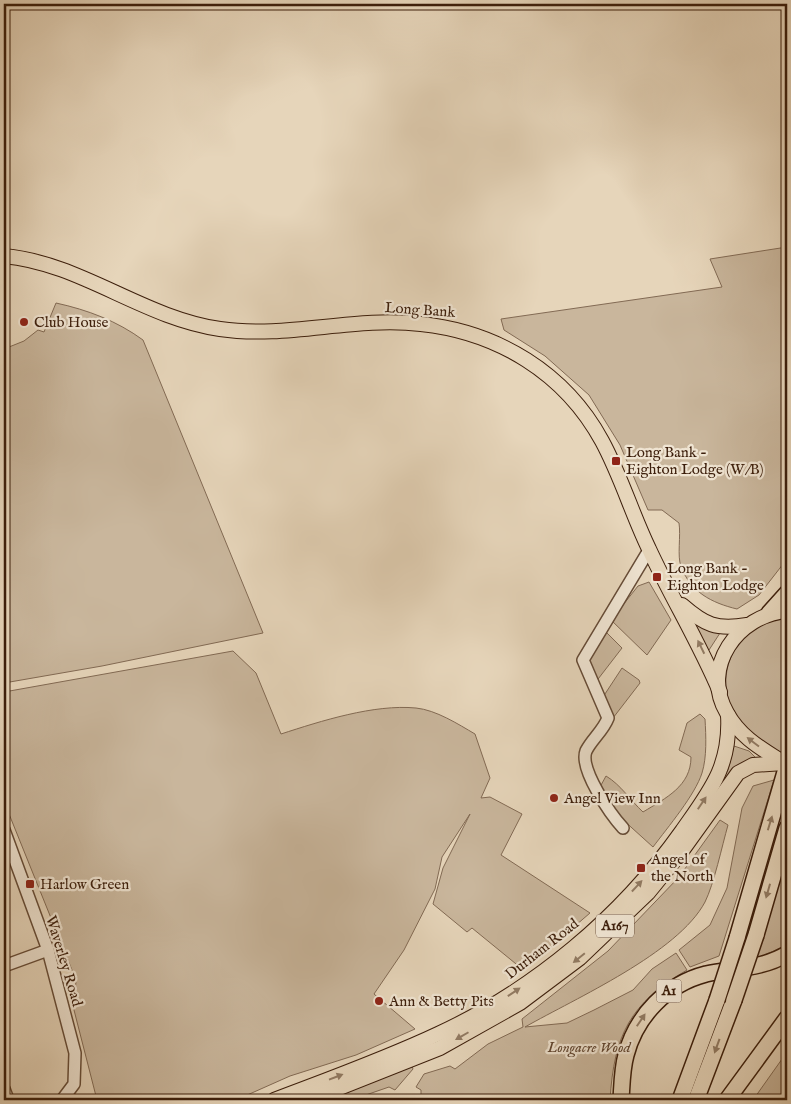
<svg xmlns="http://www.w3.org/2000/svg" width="791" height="1104" viewBox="0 0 791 1104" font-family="'IM FELL English',serif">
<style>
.green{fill:#c9b69c;stroke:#826a54}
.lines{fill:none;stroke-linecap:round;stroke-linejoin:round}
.minor-casing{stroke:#664c37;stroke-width:14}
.major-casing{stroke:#3c1e0b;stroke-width:16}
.highway-casing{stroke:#3c1e0b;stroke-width:18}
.minor{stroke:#efe4d2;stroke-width:11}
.major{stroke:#e6d5ba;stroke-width:14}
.highway{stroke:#e6d5ba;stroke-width:15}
.highway-bridge-casing{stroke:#3c1e0b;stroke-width:18;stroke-linecap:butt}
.highway-bridge{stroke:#e6d5ba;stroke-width:15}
.oneway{fill:#917a62}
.poi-dot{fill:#8f2418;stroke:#efe4d2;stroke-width:2}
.labels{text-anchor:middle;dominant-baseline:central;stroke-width:4.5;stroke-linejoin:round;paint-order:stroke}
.shield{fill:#efe4d2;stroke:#725947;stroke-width:1}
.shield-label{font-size:14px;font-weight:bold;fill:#3c1e0b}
.street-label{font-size:15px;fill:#3c1e0b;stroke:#efe4d2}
.poi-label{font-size:15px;fill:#3c1e0b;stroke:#efe4d2;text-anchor:start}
.park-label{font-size:15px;font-style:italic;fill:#5f442f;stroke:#efe4d2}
</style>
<rect width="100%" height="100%" fill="#e6d5ba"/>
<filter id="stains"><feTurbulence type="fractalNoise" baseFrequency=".004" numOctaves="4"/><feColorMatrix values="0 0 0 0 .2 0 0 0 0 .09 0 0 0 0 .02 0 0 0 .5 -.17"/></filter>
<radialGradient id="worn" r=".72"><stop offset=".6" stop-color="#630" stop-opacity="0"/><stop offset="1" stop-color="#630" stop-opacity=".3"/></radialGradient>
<g class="green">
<path d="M787,247V559L759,595L737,609C712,603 690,592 681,566C677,557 681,535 679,523L662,510H648L620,445L589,395L545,356L504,330L501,319L722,287L710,259Z"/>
<path d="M56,303C88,310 117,321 143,340L263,633L102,666L4,683V349L24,341L38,330L44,332Z"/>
<path d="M649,582L671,620L647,655L611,620L638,586Z"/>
<path d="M687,612L720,633L709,650L707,651Z"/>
<path d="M787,616V738L783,753C767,746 750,737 739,722C708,678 735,623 787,616Z"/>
<path d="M605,631L622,648L595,683L587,661Z"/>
<path d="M233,651L256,673L281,734C321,721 374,704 416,708C436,710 458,724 475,734L490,778L481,798L490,797L522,814L501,855L590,913L547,950L521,968L472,928L467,932L433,904L443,868L470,814L442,857L435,889L404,950L374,994L415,1029L356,1055L290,1076L236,1100H97L74,1010L76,980L7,809L4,807V692Z"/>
<path d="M622,668L639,680L640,683L613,718L603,697Z"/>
<path d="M700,714L705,719C706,736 707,757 702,773C695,795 668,827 653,847L621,818L600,787L606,776C621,785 630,800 643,812C666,798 691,786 691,757L679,750L687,723Z"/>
<path d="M734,746L749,751L757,759L714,793L728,770Z"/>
<path d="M774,780L719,956L690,967L679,950L710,925L727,888L742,808L753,786Z"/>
<path d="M720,820L728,825C722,846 714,884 705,902C678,953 576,998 525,1027L567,1023L594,1010L633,990L652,969L676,953L687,970C630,1003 614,1035 610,1100H414L421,1096V1090L416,1087L424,1074L450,1066L455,1069L488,1044L523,1027L522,1019L608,951L679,877Z"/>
<path d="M787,853V945L756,959Z"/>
<path d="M787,1052V1100H752H753Z"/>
<path d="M412,1066L413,1069L395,1090L389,1087L360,1097L362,1100H323Z"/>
</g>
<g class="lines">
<defs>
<g id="minor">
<path d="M623,828C611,815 579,769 586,751C592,739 603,731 608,718L583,660L649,550"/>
<path d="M4,830L48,950L75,1053L74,1084L62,1100"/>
<path d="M4,966L48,950"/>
<path d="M4,1089L7,1097"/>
</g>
<g id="major">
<path d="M4,256C81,263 143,318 220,329C287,339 354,316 421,324C498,332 565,373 602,441C621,476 632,514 649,549C671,597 699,642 720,692"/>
<path d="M682,605C705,625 716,630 747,625"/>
<path d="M784,763C762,749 740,737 727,713C700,667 738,615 787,611"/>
<path d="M274,1100C329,1079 385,1059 438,1034C534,990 621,917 682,831C710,791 731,766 728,715"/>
<path d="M309,1100L440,1048L520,1003L580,958L648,893L679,855L738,773L753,765L784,763"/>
</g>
<g id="highway">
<path d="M769,613L787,593"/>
<path d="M756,935L787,828"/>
<path d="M737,938L787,765"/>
<path d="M621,1100C622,1085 622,1069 626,1055C636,1016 667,984 706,974C734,968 762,969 787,954"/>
<path d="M680,1100L717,1000"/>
<path d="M696,1100L734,1000"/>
<path d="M727,1100L787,1018"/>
</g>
</defs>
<use href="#minor" class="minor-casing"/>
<use href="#major" class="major-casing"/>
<use href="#highway" class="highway-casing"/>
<use href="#minor" class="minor"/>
<use href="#major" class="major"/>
<use href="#highway" class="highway"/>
<defs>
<g id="highway-bridge">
<path d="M717,1000L737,938"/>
<path d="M734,1000L756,935"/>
</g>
</defs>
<use href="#highway-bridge" class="highway-bridge-casing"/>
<use href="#highway-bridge" class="highway-bridge"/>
</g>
<defs><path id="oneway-solid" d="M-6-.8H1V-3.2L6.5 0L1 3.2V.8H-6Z" transform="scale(1.25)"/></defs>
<g class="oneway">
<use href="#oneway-solid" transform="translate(701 647) rotate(-116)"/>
<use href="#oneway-solid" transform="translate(753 742) rotate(-143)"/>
<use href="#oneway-solid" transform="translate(702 803) rotate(-56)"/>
<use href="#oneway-solid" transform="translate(770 823) rotate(-73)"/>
<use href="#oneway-solid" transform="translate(637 886) rotate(-47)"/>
<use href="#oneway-solid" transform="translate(768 891) rotate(106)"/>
<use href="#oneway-solid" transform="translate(579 958) rotate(141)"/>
<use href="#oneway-solid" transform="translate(514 992) rotate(-34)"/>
<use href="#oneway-solid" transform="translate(641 1020) rotate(-56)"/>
<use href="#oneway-solid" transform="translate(462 1036) rotate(150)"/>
<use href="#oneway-solid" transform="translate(717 1046) rotate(110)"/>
<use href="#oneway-solid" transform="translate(336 1077) rotate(-21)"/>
</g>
<g class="poi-dot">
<circle cx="24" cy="322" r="5"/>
<rect x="611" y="456" width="10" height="10" rx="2.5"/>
<rect x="652" y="572" width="10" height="10" rx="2.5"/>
<circle cx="554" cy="798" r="5"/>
<rect x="636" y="863" width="10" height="10" rx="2.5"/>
<rect x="25" y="879" width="10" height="10" rx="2.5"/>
<circle cx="379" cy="1001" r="5"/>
</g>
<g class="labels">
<g class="shield">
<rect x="596" y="914.5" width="38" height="23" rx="4"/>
<rect x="656.5" y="979.5" width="25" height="23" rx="4"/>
</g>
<g class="shield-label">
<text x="615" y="926">A167</text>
<text x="669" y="991">A1</text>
</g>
<g class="street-label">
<text transform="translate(420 310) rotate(4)">Long Bank</text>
<text transform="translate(542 949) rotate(-38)">Durham Road</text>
<text transform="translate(64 961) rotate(73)">Waverley Road</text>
</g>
<g class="poi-label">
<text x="34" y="322">Club House</text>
<text x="626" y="452">Long Bank -<tspan x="626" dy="17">Eighton Lodge (W/B)</tspan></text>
<text x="667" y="568">Long Bank -<tspan x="667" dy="17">Eighton Lodge</tspan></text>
<text x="564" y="798">Angel View Inn</text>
<text x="651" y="859">Angel of<tspan x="651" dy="17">the North</tspan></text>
<text x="40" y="884">Harlow Green</text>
<text x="389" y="1001">Ann &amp; Betty Pits</text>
</g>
<g class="park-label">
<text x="589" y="1047">Longacre Wood</text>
</g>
</g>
<rect width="791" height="1104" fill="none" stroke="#e6d5ba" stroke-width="20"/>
<rect x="5" y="5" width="781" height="1094" fill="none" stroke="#3c1e0b" stroke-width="2.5"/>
<rect x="10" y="10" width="771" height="1084" fill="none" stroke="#3c1e0b"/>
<rect width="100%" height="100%" filter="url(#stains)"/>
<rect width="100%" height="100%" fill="url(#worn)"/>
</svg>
